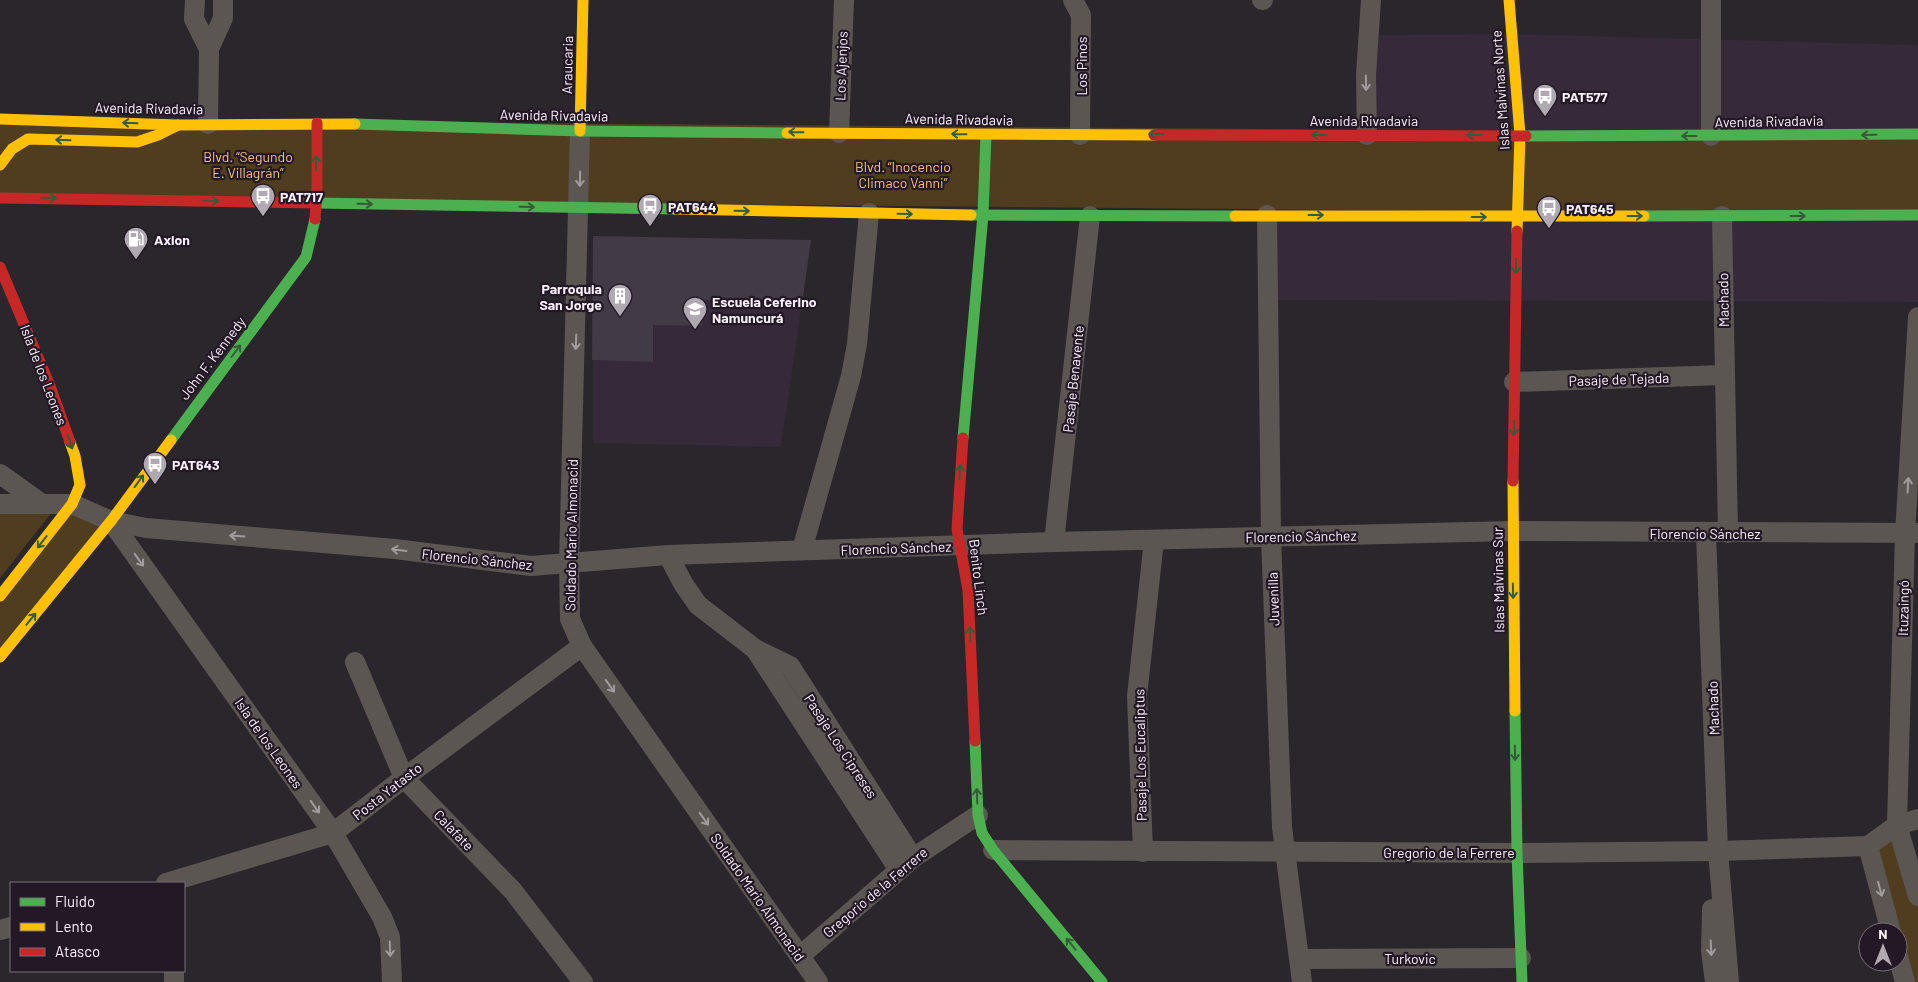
<svg xmlns="http://www.w3.org/2000/svg" width="1918" height="982" viewBox="0 0 1918 982" font-family="Barlow,sans-serif">
<style>
.built{fill:#36293a}
.green{fill:#503d20}
.building{fill:#423a44}
.lines{fill:none;stroke-linecap:round;stroke-linejoin:round}
.street{stroke:#5b5651;stroke-width:20}
.fast{stroke:#4caf50;stroke-width:11}
.slow{stroke:#ffc107;stroke-width:11}
.jam{stroke:#c62828;stroke-width:11}
.oneway{stroke:#a19b9d}
.oneway2{stroke:#355c39}
.labels{text-anchor:middle;dominant-baseline:central;stroke-width:4.5;stroke-linejoin:round;paint-order:stroke}
.street-label{font-size:14px;fill:#f7f0f9;stroke:#231926}
.poi-label{font-size:14px;font-weight:bold;fill:#f7f0f9;stroke:#231926;text-anchor:start}
.park-label{font-size:14px;fill:#f4c26c;stroke:#231926}
</style>
<rect width="100%" height="100%" fill="#2b262c"/>
<g class="built">
<path d="M1512,34L1918,45V302L1267,300V215L1367,135L1368,35Z"/>
<path d="M593,236L811,240L781,447L593,443Z"/>
</g>
<g class="green">
<path d="M0,119L1918,134V215L0,198Z"/>
<path d="M72,504L111,521L0,657V596Z"/>
<path d="M0,512H52L0,578Z"/>
<path d="M1897,825L1918,896V982H1905L1898,956V932L1868,846Z"/>
</g>
<path class="building" d="M593,236L811,240L802,303L703,300L702,326L653,325V362L592,360Z"/>
<g class="lines">
<g class="street">
<path d="M195,0L194,19L209,49"/>
<path d="M1073,0L1081,15L1080,135"/>
<path d="M1262,0H1263"/>
<path d="M208,124L209,49L223,18V0"/>
<path d="M580,131L569,564L570,619L582,646L818,982"/>
<path d="M839,133L844,0"/>
<path d="M1367,135L1366,75L1371,0"/>
<path d="M1711,136V0"/>
<path d="M1267,215L1271,537L1282,827L1302,982"/>
<path d="M1722,216L1728,533"/>
<path d="M1918,317L1905,534L1897,825L1918,896"/>
<path d="M1514,382L1724,375"/>
<path d="M0,474L42,504"/>
<path d="M0,504H72L111,521L146,528L395,549L531,566L668,555L1054,542L1512,531L1918,533"/>
<path d="M111,521L333,833L382,917L390,937L392,982"/>
<path d="M1706,533L1718,851L1729,982"/>
<path d="M1054,542L1090,216"/>
<path d="M802,550L851,376L857,344L869,213"/>
<path d="M668,555L684,585L698,605L755,649L790,666L913,858"/>
<path d="M755,649L899,870"/>
<path d="M355,662L404,778L513,891L583,982"/>
<path d="M1868,846L1891,932"/>
<path d="M993,850L1517,853L1718,851L1868,846L1897,825L1918,819"/>
<path d="M1143,852L1137,696L1154,540"/>
<path d="M166,883L333,833L404,778L582,646"/>
<path d="M1712,909L1711,951L1715,982"/>
<path d="M0,930L11,927"/>
<path d="M800,956L913,858L978,815"/>
<path d="M1898,956L1905,982"/>
<path d="M1300,959L1521,958"/>
<path d="M174,982V971"/>
</g>
<g class="fast">
<path d="M355,124L580,131L787,133"/>
<path d="M1526,136L1918,134"/>
<path d="M316,203L675,209"/>
<path d="M971,215L1235,216"/>
<path d="M1644,216L1918,215"/>
<path d="M963,438L983,215L986,135"/>
<path d="M171,440L306,257L315,219"/>
<path d="M1515,711L1517,853L1522,982"/>
<path d="M975,741L978,815L982,833L993,850L1102,982"/>
</g>
<g class="slow">
<path d="M1509,0L1520,135L1517,231"/>
<path d="M0,119L178,125"/>
<path d="M580,131L583,0"/>
<path d="M787,133L1154,135"/>
<path d="M0,165L12,149L28,139L137,142L158,135L178,125L355,124"/>
<path d="M675,209L971,215"/>
<path d="M1235,216H1644"/>
<path d="M1513,481L1515,711"/>
<path d="M0,596L72,504L80,485L75,456L70,442"/>
<path d="M0,657L111,521L171,440"/>
</g>
<g class="jam">
<path d="M1154,135L1526,136"/>
<path d="M0,198L316,203"/>
<path d="M315,219L317,191V123"/>
<path d="M0,267L50,386L70,442"/>
<path d="M963,438L957,529L968,590L975,741"/>
<path d="M1513,481L1517,231"/>
</g>
</g>
<defs><path id="oneway-shaft" d="M-6 0H5M1.5-3L5.5 0L1.5 3" fill="none" stroke-width="1.6" stroke-linecap="round" stroke-linejoin="round" transform="scale(1.25)"/></defs>
<g class="oneway">
<use href="#oneway-shaft" transform="translate(1366 83) rotate(89)"/>
<use href="#oneway-shaft" transform="translate(580 179) rotate(91)"/>
<use href="#oneway-shaft" transform="translate(576 342) rotate(92)"/>
<use href="#oneway-shaft" transform="translate(1908 485) rotate(-87)"/>
<use href="#oneway-shaft" transform="translate(237 536) rotate(-176)"/>
<use href="#oneway-shaft" transform="translate(399 550) rotate(-173)"/>
<use href="#oneway-shaft" transform="translate(139 560) rotate(55)"/>
<use href="#oneway-shaft" transform="translate(610 686) rotate(55)"/>
<use href="#oneway-shaft" transform="translate(315 807) rotate(55)"/>
<use href="#oneway-shaft" transform="translate(704 819) rotate(55)"/>
<use href="#oneway-shaft" transform="translate(1880 889) rotate(75)"/>
<use href="#oneway-shaft" transform="translate(1711 948) rotate(87)"/>
<use href="#oneway-shaft" transform="translate(390 949) rotate(88)"/>
</g>
<g class="oneway2">
<use href="#oneway-shaft" transform="translate(130 123) rotate(-178)"/>
<use href="#oneway-shaft" transform="translate(796 132) rotate(-179)"/>
<use href="#oneway-shaft" transform="translate(959 134) rotate(-179)"/>
<use href="#oneway-shaft" transform="translate(1156 134) rotate(180)"/>
<use href="#oneway-shaft" transform="translate(1319 135) rotate(-180)"/>
<use href="#oneway-shaft" transform="translate(1474 135) rotate(-180)"/>
<use href="#oneway-shaft" transform="translate(1869 135) rotate(179)"/>
<use href="#oneway-shaft" transform="translate(1689 136) rotate(-180)"/>
<use href="#oneway-shaft" transform="translate(63 140) rotate(-178)"/>
<use href="#oneway-shaft" transform="translate(316 163) rotate(-90)"/>
<use href="#oneway-shaft" transform="translate(49 198) rotate(1)"/>
<use href="#oneway-shaft" transform="translate(211 201) rotate(1)"/>
<use href="#oneway-shaft" transform="translate(365 204) rotate(1)"/>
<use href="#oneway-shaft" transform="translate(527 207) rotate(1)"/>
<use href="#oneway-shaft" transform="translate(742 211) rotate(1)"/>
<use href="#oneway-shaft" transform="translate(905 214) rotate(1)"/>
<use href="#oneway-shaft" transform="translate(1316 215)"/>
<use href="#oneway-shaft" transform="translate(1635 216)"/>
<use href="#oneway-shaft" transform="translate(1798 216)"/>
<use href="#oneway-shaft" transform="translate(1479 217)"/>
<use href="#oneway-shaft" transform="translate(1516 266) rotate(91)"/>
<use href="#oneway-shaft" transform="translate(236 351) rotate(-53)"/>
<use href="#oneway-shaft" transform="translate(1514 428) rotate(91)"/>
<use href="#oneway-shaft" transform="translate(70 442) rotate(71)"/>
<use href="#oneway-shaft" transform="translate(960 472) rotate(-85)"/>
<use href="#oneway-shaft" transform="translate(139 481) rotate(-54)"/>
<use href="#oneway-shaft" transform="translate(42 542) rotate(128)"/>
<use href="#oneway-shaft" transform="translate(1513 591) rotate(89)"/>
<use href="#oneway-shaft" transform="translate(31 619) rotate(-51)"/>
<use href="#oneway-shaft" transform="translate(970 634) rotate(-92)"/>
<use href="#oneway-shaft" transform="translate(1515 753) rotate(89)"/>
<use href="#oneway-shaft" transform="translate(977 796) rotate(-92)"/>
<use href="#oneway-shaft" transform="translate(1071 944) rotate(-129)"/>
</g>
<defs>
<symbol id="bus-pin" viewBox="-11 -11 22 30"><path d="M0 17L-7.5 6A9.5 9.5 0 1 1 7.5 6Z" fill="#b0a9b1" stroke="#231926"/><path d="M-5-6H5V4H4V6H2V4H-2V6H-4V4H-5ZM-3.5-4V0h7V-4ZM-3.5 1.2v1.5H-2V1.2ZM2 1.2v1.5H3.5V1.2Z" fill="#fff"/></symbol>
<symbol id="fuel-pin" viewBox="-11 -11 22 30"><path d="M0 17L-7.5 6A9.5 9.5 0 1 1 7.5 6Z" fill="#b0a9b1" stroke="#231926"/><path d="M-5.5-6h7V0h2V4h1.3V-2.5L3-4.5l.8-.8L6-3V5H2.5V1h-1V6h-7ZM-4.2-4.7v3.2H.2V-4.7Z" fill="#fff"/></symbol>
<symbol id="building-pin" viewBox="-11 -11 22 30"><path d="M0 17L-7.5 6A9.5 9.5 0 1 1 7.5 6Z" fill="#b0a9b1" stroke="#231926"/><path d="M-4-6H4V6H1V3H-1V6H-4ZM-2.5-4.3h1.7v1.8h-1.7ZM.8-4.3h1.7v1.8H.8ZM-2.5-1h1.7V.8h-1.7ZM.8-1h1.7V.8H.8Z" fill="#fff"/></symbol>
<symbol id="school-pin" viewBox="-11 -11 22 30"><path d="M0 17L-7.5 6A9.5 9.5 0 1 1 7.5 6Z" fill="#b0a9b1" stroke="#231926"/><path d="M0-5L7-2L0 1L-7-2ZM-4 1L0 2.5L4 1V4Q0 6-4 4Z" fill="#fff"/></symbol>
</defs>
<g fill-rule="evenodd">
<use href="#bus-pin" x="1531" y="82" width="28" height="38"/>
<use href="#bus-pin" x="249" y="182" width="28" height="38"/>
<use href="#bus-pin" x="636" y="192" width="28" height="38"/>
<use href="#bus-pin" x="1535" y="194" width="28" height="38"/>
<use href="#fuel-pin" x="122" y="225" width="28" height="38"/>
<use href="#building-pin" x="606" y="282" width="28" height="38"/>
<use href="#school-pin" x="681" y="295" width="28" height="38"/>
<use href="#bus-pin" x="141" y="450" width="28" height="38"/>
</g>
<g class="labels">
<g class="street-label">
<text transform="translate(567 65) rotate(-89)">Araucaria</text>
<text transform="translate(841 66) rotate(-88)">Los Ajenjos</text>
<text transform="translate(1081 66) rotate(-90)">Los Pinos</text>
<text transform="translate(1500 90) rotate(-94)">Islas Malvinas Norte</text>
<text transform="translate(149 108) rotate(1)">Avenida Rivadavia</text>
<text transform="translate(554 115) rotate(1)">Avenida Rivadavia</text>
<text transform="translate(959 119) rotate(1)">Avenida Rivadavia</text>
<text x="1364" y="120">Avenida Rivadavia</text>
<text transform="translate(1769 121) rotate(-1)">Avenida Rivadavia</text>
<text transform="translate(1723 300) rotate(-91)">Machado</text>
<text transform="translate(212 358) rotate(-53)">John F. Kennedy</text>
<text transform="translate(44 375) rotate(69)">Isla de los Leones</text>
<text transform="translate(1073 379) rotate(-84)">Pasaje Benavente</text>
<text transform="translate(1619 379) rotate(-2)">Pasaje de Tejada</text>
<text x="1705" y="533">Florencio Sánchez</text>
<text transform="translate(571 535) rotate(-89)">Soldado Mario Almonacid</text>
<text transform="translate(1301 536) rotate(-1)">Florencio Sánchez</text>
<text transform="translate(896 548) rotate(-2)">Florencio Sánchez</text>
<text transform="translate(477 559) rotate(6)">Florencio Sánchez</text>
<text transform="translate(979 577) rotate(83)">Benito Linch</text>
<text transform="translate(1498 580) rotate(-91)">Islas Malvinas Sur</text>
<text transform="translate(1273 599) rotate(-92)">Juvenilla</text>
<text transform="translate(1903 608) rotate(-89)">Ituzaingó</text>
<text transform="translate(1713 708) rotate(-92)">Machado</text>
<text transform="translate(269 743) rotate(55)">Isla de los Leones</text>
<text transform="translate(841 746) rotate(57)">Pasaje Los Cipreses</text>
<text transform="translate(1140 755) rotate(-91)">Pasaje Los Eucaliptus</text>
<text transform="translate(387 791) rotate(-38)">Posta Yatasto</text>
<text transform="translate(454 830) rotate(46)">Calafate</text>
<text x="1449" y="852">Gregorio de la Ferrere</text>
<text transform="translate(875 892) rotate(-40)">Gregorio de la Ferrere</text>
<text transform="translate(758 897) rotate(55)">Soldado Mario Almonacid</text>
<text x="1410" y="958">Turkovic</text>
</g>
<g class="poi-label">
<text x="1562" y="96">PAT577</text>
<text x="280" y="196">PAT717</text>
<text x="668" y="206">PAT644</text>
<text x="1566" y="208">PAT645</text>
<text x="154" y="239">Axion</text>
<text x="602" y="288" text-anchor="end">Parroquia<tspan x="602" dy="16">San Jorge</tspan></text>
<text x="712" y="301">Escuela Ceferino<tspan x="712" dy="16">Namuncurá</tspan></text>
<text x="172" y="464">PAT643</text>
</g>
<g class="park-label">
<text x="248" y="156">Blvd. “Segundo<tspan x="248" dy="16">E. Villagrán”</tspan></text>
<text x="903" y="166">Blvd. “Inocencio<tspan x="903" dy="16">Climaco Vanni”</tspan></text>
</g>
</g>
<rect x="10" y="882" width="175" height="90" fill="#231926" stroke="#786f7a"/>
<rect x="20" y="898" width="25" height="8" fill="#4caf50" stroke="#786f7a"/>
<text x="55" y="907" font-size="15" fill="#f7f0f9">Fluido</text>
<rect x="20" y="923" width="25" height="8" fill="#ffc107" stroke="#786f7a"/>
<text x="55" y="932" font-size="15" fill="#f7f0f9">Lento</text>
<rect x="20" y="948" width="25" height="8" fill="#c62828" stroke="#786f7a"/>
<text x="55" y="957" font-size="15" fill="#f7f0f9">Atasco</text>
<g transform="translate(1883 947)"><circle r="24" fill="#231926" stroke="#786f7a"/>
<path d="M0-4L9 19L0 12L-9 19Z" fill="#b0a9b1"/>
<text y="-8" font-size="14" font-weight="bold" text-anchor="middle" fill="#f7f0f9">N</text>
</g>
</svg>
